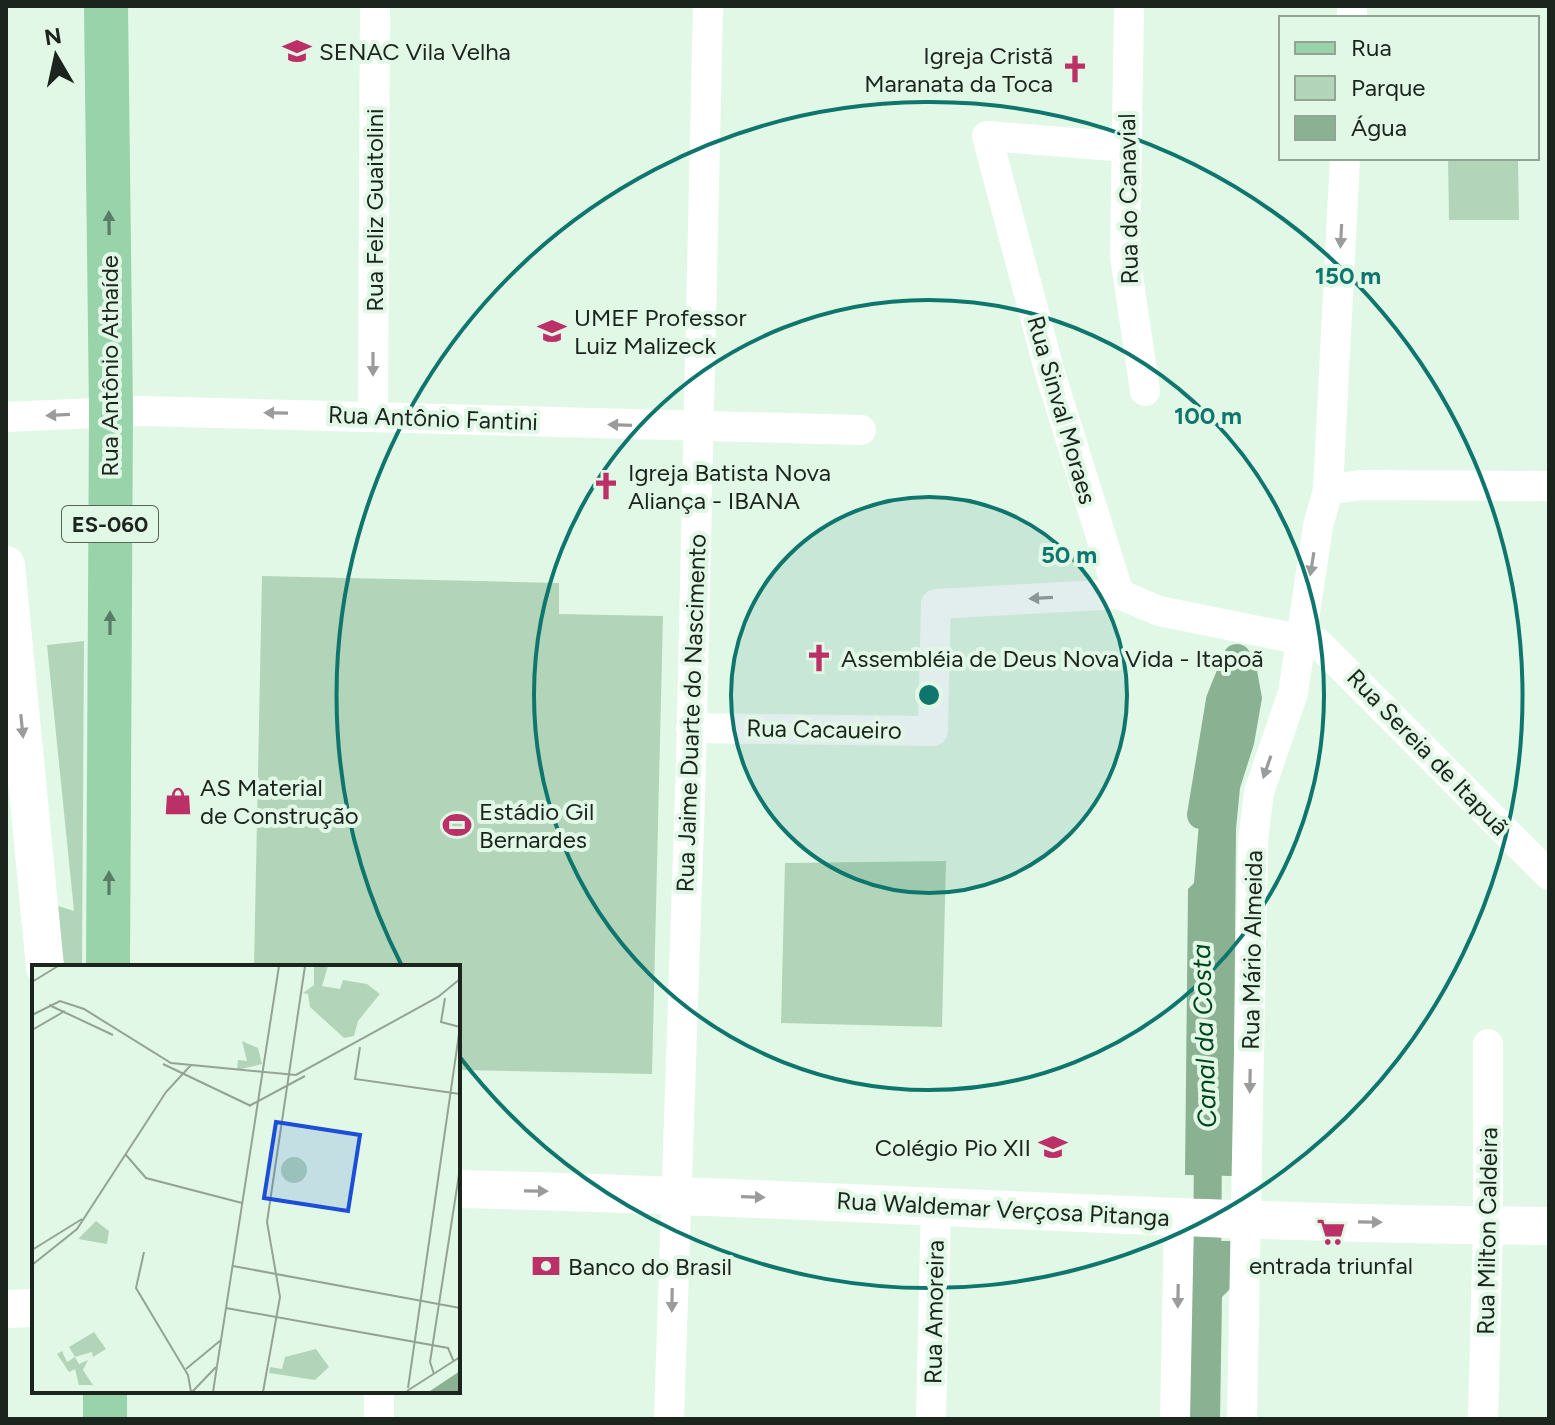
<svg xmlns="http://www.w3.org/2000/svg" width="1555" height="1425" viewBox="0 0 1555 1425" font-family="Figtree,sans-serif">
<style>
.green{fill:#b2d5b9}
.water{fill:#8ab192}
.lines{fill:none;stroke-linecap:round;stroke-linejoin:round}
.canal{stroke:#8ab192;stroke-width:28}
.minor{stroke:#fff;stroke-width:30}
.tertiary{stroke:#fff;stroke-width:38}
.primary{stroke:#98d3aa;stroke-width:44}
.oneway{fill:#5a7c64}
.oneway2{fill:#999c9a}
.ring{fill:none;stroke:#0f766e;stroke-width:4}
.labels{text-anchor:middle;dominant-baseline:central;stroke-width:8;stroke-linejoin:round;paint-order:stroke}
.shield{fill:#e2f8e6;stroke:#57645a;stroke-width:2}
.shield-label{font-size:22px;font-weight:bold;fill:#1c241e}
.poi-label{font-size:24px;fill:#1c241e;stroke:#e2f8e6;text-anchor:start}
.street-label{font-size:24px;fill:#1c241e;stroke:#e2f8e6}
.water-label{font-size:26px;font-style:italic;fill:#00431c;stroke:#e2f8e6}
.inset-road{fill:none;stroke:#93a396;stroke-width:2}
.view{fill:#1d4ed8;fill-opacity:0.15;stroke:#1d4ed8;stroke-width:4}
.inset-edge{fill:none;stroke:#1c241e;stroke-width:4}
.centre{fill:#0f766e;stroke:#e2f8e6;stroke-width:4}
.ring-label{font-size:24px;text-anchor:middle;font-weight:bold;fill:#0f766e;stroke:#e2f8e6;stroke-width:8;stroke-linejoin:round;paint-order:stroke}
</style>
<rect width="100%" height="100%" fill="#e2f8e6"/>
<g class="green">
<path d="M1448,158H1518L1519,220H1449Z"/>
<path d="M262,576L559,583V614L663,616L652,1074L458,1070V967H254Z"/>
<path d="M84,641L82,967H60L55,905L74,911L47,645Z"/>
<path d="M946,861L942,1027L781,1023L785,863Z"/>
</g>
<g class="water">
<path d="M1218,657L1255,659L1262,698L1254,744L1240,788L1236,829L1233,1176L1185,1175L1188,889L1194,883L1202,786C1233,753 1222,698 1218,657Z"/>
<path d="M1198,1241H1231L1233,1286L1222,1297L1220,1419H1189L1188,1250Z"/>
</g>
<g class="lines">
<g class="canal">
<path d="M1201,815L1220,700L1237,658"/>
<path d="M1207,1278L1208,1140"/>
</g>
<g class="minor">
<path d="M1129,6L1125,256L1145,391"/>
<path d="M1352,18V6"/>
<path d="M1125,147L987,136L1050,373L1119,594L1159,611L1318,643L1549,875"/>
<path d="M373,415L375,6"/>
<path d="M6,417L143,411L861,430"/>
<path d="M1328,490L1360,485L1549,486"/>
<path d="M691,728L933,731L936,604L1119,594"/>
<path d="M379,1419V1391"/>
<path d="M669,1419L691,764L708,6"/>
<path d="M931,1419L936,1204"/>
<path d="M1175,1419L1179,1218"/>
<path d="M1242,1419L1253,841L1259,792L1293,693L1318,526L1328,490L1345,158"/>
<path d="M1483,1419L1488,1225V1044"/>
</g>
<g class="tertiary">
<path d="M6,565L45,967"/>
<path d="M458,1189C822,1197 1185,1224 1549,1226"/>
<path d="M6,1309L34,1308"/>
</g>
<g class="primary">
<path d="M106,6L111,412L108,967"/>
<path d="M105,1419V1391"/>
</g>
</g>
<defs><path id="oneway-solid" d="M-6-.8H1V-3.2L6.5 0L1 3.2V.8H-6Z" transform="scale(2)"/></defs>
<g class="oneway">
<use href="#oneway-solid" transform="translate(109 223) rotate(-91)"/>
<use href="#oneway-solid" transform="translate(110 623) rotate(-90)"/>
<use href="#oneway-solid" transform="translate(109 883) rotate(-90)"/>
</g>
<g class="oneway2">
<use href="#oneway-solid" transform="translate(1341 236) rotate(93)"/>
<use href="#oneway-solid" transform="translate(373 364) rotate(90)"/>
<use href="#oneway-solid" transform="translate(276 413) rotate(-179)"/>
<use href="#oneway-solid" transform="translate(58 415) rotate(177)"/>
<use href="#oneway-solid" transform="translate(620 425) rotate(-178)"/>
<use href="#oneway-solid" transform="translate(1312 564) rotate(99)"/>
<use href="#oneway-solid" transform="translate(1041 598) rotate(177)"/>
<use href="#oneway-solid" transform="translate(22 726) rotate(84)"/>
<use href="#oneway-solid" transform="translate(1267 767) rotate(109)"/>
<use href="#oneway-solid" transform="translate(1250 1081) rotate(91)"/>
<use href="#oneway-solid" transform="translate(536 1191) rotate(1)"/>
<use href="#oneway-solid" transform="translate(753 1197) rotate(2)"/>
<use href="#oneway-solid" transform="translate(1370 1222) rotate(1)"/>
<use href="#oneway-solid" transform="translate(1178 1296) rotate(91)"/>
<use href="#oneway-solid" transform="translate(672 1300) rotate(91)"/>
</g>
<circle cx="929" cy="695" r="198" fill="#0f766e" fill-opacity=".12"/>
<g class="ring">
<circle cx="929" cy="695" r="198"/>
<circle cx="929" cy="695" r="395"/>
<path d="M401 964A593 593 0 1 1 459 1056"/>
</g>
<defs>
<symbol id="university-bare" viewBox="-9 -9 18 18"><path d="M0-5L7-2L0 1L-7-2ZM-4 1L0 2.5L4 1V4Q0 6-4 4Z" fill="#bc3068" stroke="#e2f8e6" stroke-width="2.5" paint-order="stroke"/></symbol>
<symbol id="church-bare" viewBox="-9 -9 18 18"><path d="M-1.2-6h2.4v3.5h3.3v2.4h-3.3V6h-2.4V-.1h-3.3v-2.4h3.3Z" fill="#bc3068" stroke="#e2f8e6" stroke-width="2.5" paint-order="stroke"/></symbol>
<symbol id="school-bare" viewBox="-9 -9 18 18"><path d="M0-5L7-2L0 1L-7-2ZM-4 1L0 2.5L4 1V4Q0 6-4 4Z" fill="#bc3068" stroke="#e2f8e6" stroke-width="2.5" paint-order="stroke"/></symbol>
<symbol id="shop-bare" viewBox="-9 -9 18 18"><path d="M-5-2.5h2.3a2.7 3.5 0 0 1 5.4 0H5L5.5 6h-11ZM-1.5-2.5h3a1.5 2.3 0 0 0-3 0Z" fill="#bc3068" stroke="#e2f8e6" stroke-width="2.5" paint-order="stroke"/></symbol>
<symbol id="stadium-bare" viewBox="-9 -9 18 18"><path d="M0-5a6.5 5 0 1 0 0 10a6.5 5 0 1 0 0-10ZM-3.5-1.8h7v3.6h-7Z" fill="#bc3068" stroke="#e2f8e6" stroke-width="2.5" paint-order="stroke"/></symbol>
<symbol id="supermarket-bare" viewBox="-9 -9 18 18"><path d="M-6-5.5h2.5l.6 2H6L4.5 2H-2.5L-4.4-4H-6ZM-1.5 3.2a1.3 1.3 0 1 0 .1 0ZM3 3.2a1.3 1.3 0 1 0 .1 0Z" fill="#bc3068" stroke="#e2f8e6" stroke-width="2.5" paint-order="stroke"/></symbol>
<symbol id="bank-bare" viewBox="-9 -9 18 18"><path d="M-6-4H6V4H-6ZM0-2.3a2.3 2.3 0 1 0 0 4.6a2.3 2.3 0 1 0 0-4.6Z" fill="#bc3068" stroke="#e2f8e6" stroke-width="2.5" paint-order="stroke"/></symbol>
</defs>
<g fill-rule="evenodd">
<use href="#university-bare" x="277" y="31" width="40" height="40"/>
<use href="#church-bare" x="1055" y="49" width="40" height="40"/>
<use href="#school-bare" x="532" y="311" width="40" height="40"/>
<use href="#church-bare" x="586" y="466" width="40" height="40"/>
<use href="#church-bare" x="799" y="638" width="40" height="40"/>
<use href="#shop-bare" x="158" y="781" width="40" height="40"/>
<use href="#stadium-bare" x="437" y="805" width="40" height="40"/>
<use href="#school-bare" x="1033" y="1127" width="40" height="40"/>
<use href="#supermarket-bare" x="1311" y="1212" width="40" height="40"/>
<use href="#bank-bare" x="526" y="1246" width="40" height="40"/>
</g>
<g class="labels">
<rect class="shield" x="62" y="506" width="96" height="36" rx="6"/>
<g class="shield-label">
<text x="110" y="524">ES-060</text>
</g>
<g class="poi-label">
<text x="319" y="51">SENAC Vila Velha</text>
<text x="1053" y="55" text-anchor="end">Igreja Cristã<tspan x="1053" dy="28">Maranata da Toca</tspan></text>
<text x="574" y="317">UMEF Professor<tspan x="574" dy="28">Luiz Malizeck</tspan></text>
<text x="628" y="472">Igreja Batista Nova<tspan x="628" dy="28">Aliança - IBANA</tspan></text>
<text x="841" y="658">Assembléia de Deus Nova Vida - Itapoã</text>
<text x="200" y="787">AS Material<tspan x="200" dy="28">de Construção</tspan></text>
<text x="479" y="811">Estádio Gil<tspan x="479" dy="28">Bernardes</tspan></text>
<text x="1031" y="1147" text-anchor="end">Colégio Pio XII</text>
<text x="1331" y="1265" text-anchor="middle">entrada triunfal</text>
<text x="568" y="1266">Banco do Brasil</text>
</g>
<g class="street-label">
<text transform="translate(1128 199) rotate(-91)">Rua do Canavial</text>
<text transform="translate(374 210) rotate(-90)">Rua Feliz Guaitolini</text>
<text transform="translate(109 366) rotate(-90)">Rua Antônio Athaíde</text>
<text transform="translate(1062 410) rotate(74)">Rua Sinval Moraes</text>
<text transform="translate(433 418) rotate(2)">Rua Antônio Fantini</text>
<text transform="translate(691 713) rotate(-88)">Rua Jaime Duarte do Nascimento</text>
<text transform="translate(824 729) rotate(1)">Rua Cacaueiro</text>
<text transform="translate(1428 752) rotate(46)">Rua Sereia de Itapuã</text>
<text transform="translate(1252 950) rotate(-89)">Rua Mário Almeida</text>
<text transform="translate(1003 1209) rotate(3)">Rua Waldemar Verçosa Pitanga</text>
<text transform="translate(1487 1231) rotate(-89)">Rua Milton Caldeira</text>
<text transform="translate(934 1312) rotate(-89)">Rua Amoreira</text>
</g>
<g class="water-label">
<text transform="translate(1204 1036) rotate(-92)">Canal da Costa</text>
</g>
</g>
<g transform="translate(32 965)">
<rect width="428" height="428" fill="#e2f8e6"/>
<path d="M282,1H296L290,21L308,24L311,15L335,19L348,29L326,56L322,71L312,73L278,42L276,29L271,28L282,20ZM210,76L226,83L230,99L205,105L206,95L215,96ZM249 205a13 13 0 1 1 26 0a13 13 0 1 1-26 0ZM64,256L77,266L75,279L46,274ZM62,367L74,384L61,392L60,387L43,392L47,399L56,395L51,405L61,420H47L43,404L37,407L25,389L30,386L35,397L43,392L37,382ZM284,384L297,402L283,415L237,408L238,402L250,404L253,392Z" fill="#b2d5b9"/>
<path d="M428,406V427H397L398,426Z" fill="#8ab192"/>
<path class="inset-road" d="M0,17L26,1M413,33L409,57L428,62M17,40L81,70M0,50L28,36L52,44L139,98L264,110L406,32L428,14M0,65L33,46M328,82L323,114L428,129M131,99L219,141M217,141L273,111M94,190L114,213L210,238M0,285L50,254M112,287L104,323L156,410L159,427M0,300L45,264L134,127L159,100M201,301L428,343M194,343L416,383L422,397M154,404L189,375M402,409L398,397L428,203M376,423L428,62M375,426L428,392M160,427L184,402M181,427L247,1M231,427L248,332L235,257L273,1"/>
<path class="view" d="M244,157L328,170L316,246L232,233Z"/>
<rect width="428" height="428" class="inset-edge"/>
</g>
<circle cx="929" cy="695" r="12" class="centre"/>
<g class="ring-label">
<text x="1348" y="284">150 m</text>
<text x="1208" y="424">100 m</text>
<text x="1069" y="563">50 m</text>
</g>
<rect width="1555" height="1425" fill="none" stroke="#1c241e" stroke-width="16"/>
<rect x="1279" y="16" width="260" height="144" fill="#e2f8e6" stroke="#93a396" stroke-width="2"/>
<rect x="1295" y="42" width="40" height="12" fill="#98d3aa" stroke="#93a396" stroke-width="2"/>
<text x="1351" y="56" font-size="24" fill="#1c241e">Rua</text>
<rect x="1295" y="76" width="40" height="24" fill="#b2d5b9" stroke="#93a396" stroke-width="2"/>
<text x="1351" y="96" font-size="24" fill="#1c241e">Parque</text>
<rect x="1295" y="116" width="40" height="24" fill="#8ab192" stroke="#93a396" stroke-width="2"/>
<text x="1351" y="136" font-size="24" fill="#1c241e">Água</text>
<g transform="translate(56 56) rotate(351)" stroke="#e2f8e6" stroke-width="6" paint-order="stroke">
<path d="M0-6L14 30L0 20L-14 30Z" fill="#1c241e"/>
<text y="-12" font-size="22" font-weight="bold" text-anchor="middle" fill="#1c241e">N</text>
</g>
</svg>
